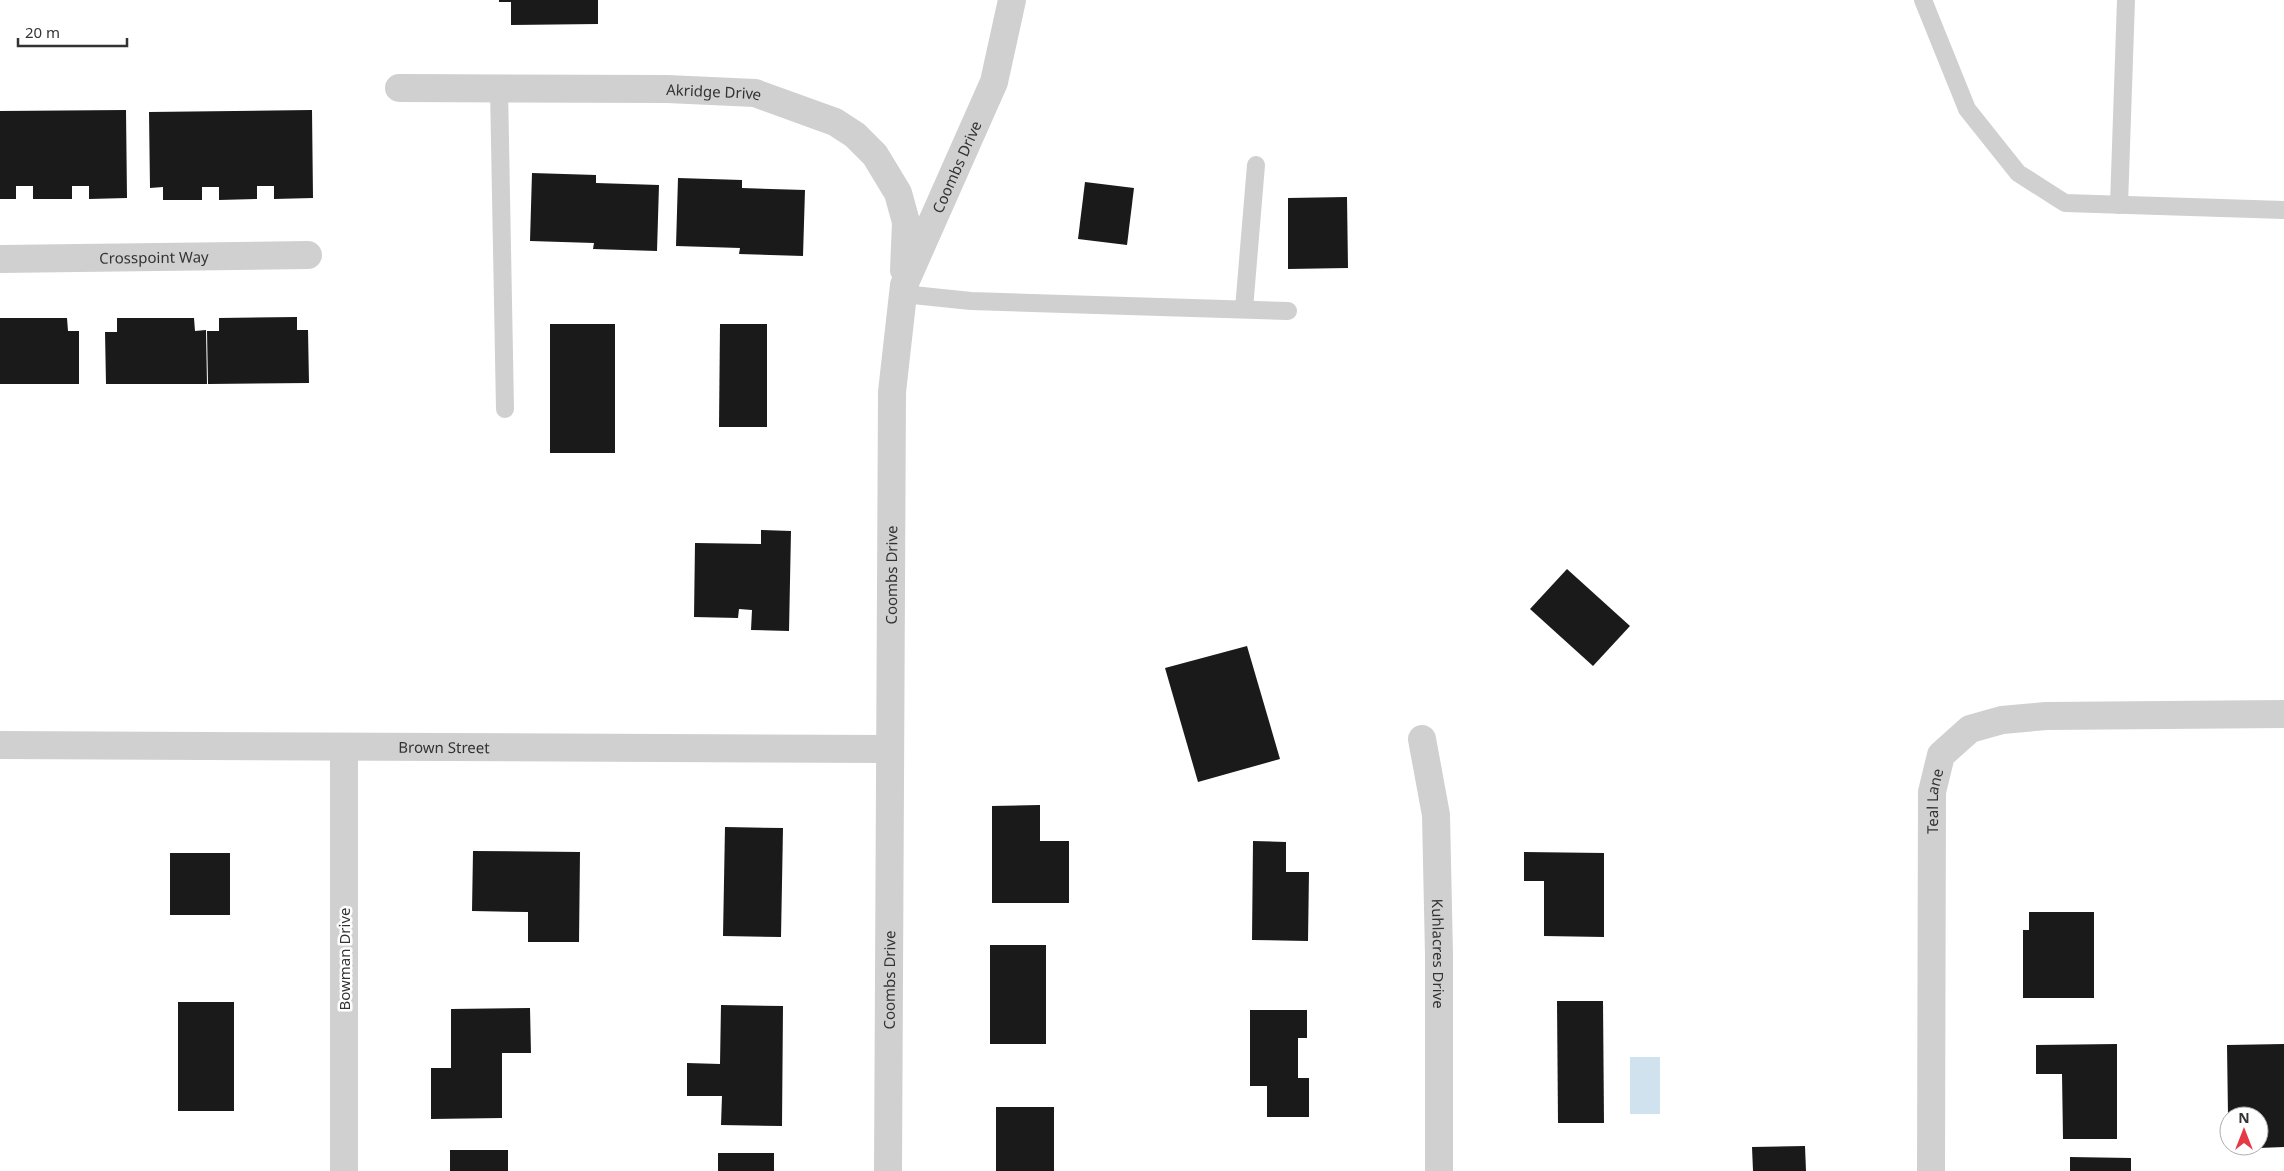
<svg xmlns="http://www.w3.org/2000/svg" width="2284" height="1171" viewBox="0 0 2284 1171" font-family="'Noto Sans',sans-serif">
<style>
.water{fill:#cfe2ee}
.building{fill:#1a1a1a}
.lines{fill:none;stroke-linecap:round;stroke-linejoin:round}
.lane{stroke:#d0d0d0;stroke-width:18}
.street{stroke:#d0d0d0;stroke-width:28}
.labels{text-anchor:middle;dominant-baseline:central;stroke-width:5;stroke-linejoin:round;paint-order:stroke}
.street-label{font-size:15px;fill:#333;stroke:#fff}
</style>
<rect width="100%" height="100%" fill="#fff"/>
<rect class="water" x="1630" y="1057" width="30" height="57"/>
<g class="building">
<path d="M499,0H598V24L511,25V2H499Z"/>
<path d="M126,110L127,198L89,199V186H72V199H33V186H16V199H0V111Z"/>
<path d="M312,110L313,198L274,199V186H257V199L219,200V187H202V200H163V187L150,188L149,112Z"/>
<path d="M532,173L596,175V183L659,185L657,251L593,249L594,243L530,241Z"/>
<path d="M678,178L742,180V188L805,190L803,256L739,254L740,248L676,246Z"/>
<path d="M1085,182L1134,188L1127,245L1078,239Z"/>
<path d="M1347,197L1348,268L1288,269V198Z"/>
<path d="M297,317V330H308L309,383L208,384L207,331H219V318Z"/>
<path d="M0,318H67L68,331H79V384H0Z"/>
<path d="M117,318H194L195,331L206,330L207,384H106L105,332H117Z"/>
<rect x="550" y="324" width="65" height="129"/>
<path d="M720,324H767V427H719Z"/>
<path d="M761,530L791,531L789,631L751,630L752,610L739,609L738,618L694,617L695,543L761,544Z"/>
<path d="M1567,569L1630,626L1593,666L1530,609Z"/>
<path d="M1247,646L1280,759L1198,782L1165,668Z"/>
<path d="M1040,805V841H1069V903H992V806Z"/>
<path d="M725,827L783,828L781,937L723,936Z"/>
<path d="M1253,841L1286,842V872H1309L1308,941L1252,940Z"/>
<path d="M473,851L580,852L579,942H528V912L472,911Z"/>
<path d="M1524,852L1604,853V937L1544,936V881H1524Z"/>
<rect x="170" y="853" width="60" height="62"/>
<path d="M2029,912H2094V998H2023V930H2029Z"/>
<rect x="990" y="945" width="56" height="99"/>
<path d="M1557,1001H1603L1604,1123H1558Z"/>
<rect x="178" y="1002" width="56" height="109"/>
<path d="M721,1005L783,1006L782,1126L721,1125L722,1096H687V1063L720,1064Z"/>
<path d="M530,1008L531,1053H502V1118L431,1119V1068H451V1009Z"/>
<path d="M1250,1010H1307V1038H1298V1078H1309V1117H1267V1086H1250Z"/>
<path d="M2117,1044V1139H2063L2062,1074H2036V1045Z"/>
<path d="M2284,1044V1147L2259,1148V1116H2228L2227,1045Z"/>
<rect x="996" y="1107" width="58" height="64"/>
<path d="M1805,1146L1806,1171H1753L1752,1147Z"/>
<rect x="2228" y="1146" width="31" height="2"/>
<rect x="450" y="1150" width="58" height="21"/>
<rect x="718" y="1153" width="56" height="18"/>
<path d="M2070,1157L2131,1158V1171H2070Z"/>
</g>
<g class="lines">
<g class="lane">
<path d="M1923,0L1967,109L2018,173L2065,203L2284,210"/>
<path d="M499,88L505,409"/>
<path d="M2119,205L2126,0"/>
<path d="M903,294L971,301L1288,311"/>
<path d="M1244,309L1256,165"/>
</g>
<g class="street">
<path id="s1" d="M399,88L667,89L755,93L835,122L855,135L875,155L898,193L906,222L904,270"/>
<path id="s2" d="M0,259L308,255"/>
<path id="s3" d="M1422,739L1436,815L1439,955V1171"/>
<path id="s4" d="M0,745L889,749"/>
<path d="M344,747V1171"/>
<path id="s5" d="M888,1171L892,392L904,285L994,82L1012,0"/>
<path id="s6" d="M1931,1171L1932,792L1941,755L1970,729L2002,720L2046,716L2284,714"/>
</g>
</g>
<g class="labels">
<g class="street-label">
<text stroke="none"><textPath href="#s1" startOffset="315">Akridge Drive</textPath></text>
<text stroke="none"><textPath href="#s5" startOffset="1016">Coombs Drive</textPath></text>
<text stroke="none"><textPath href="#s2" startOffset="154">Crosspoint Way</textPath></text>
<text stroke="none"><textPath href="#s5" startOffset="596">Coombs Drive</textPath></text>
<text stroke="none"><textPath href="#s4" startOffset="444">Brown Street</textPath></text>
<text stroke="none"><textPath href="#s6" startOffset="370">Teal Lane</textPath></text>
<text stroke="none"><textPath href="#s3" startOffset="216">Kuhlacres Drive</textPath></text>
<text transform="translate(344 959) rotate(-90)">Bowman Drive</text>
<text stroke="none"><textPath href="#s5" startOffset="191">Coombs Drive</textPath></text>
</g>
</g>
<g transform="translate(2244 1131)"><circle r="24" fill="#ffffff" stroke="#adadad"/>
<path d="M0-4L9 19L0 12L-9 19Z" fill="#e63946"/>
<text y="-8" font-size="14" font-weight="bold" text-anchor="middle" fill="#333333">N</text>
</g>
<path d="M18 38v8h109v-8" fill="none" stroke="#333333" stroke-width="2.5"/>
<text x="25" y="38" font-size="15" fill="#333333" stroke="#ffffff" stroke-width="4" paint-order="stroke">20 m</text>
</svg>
